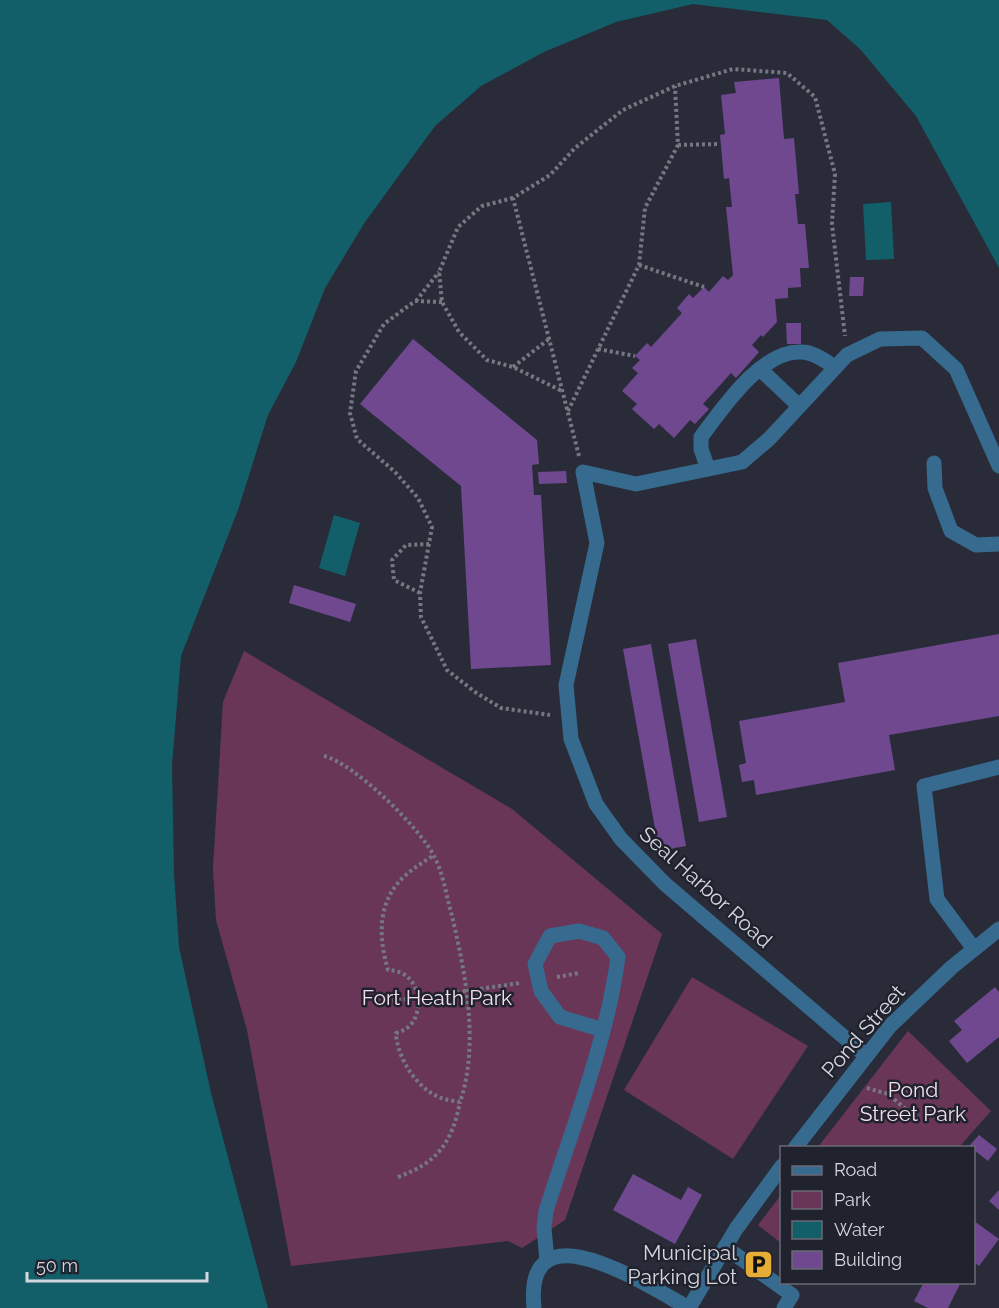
<svg xmlns="http://www.w3.org/2000/svg" width="999" height="1308" viewBox="0 0 999 1308" font-family="Raleway,sans-serif">
<style>
.green{fill:#6a3658}
.water{fill:#125f6a}
.building{fill:#704890}
.lines{fill:none;stroke-linecap:round;stroke-linejoin:round}
.path{stroke:#757882;stroke-width:4;stroke-dasharray:3 3;stroke-linecap:butt}
.minor{stroke:#376a8f;stroke-width:15}
.labels{text-anchor:middle;dominant-baseline:central;stroke-width:5;stroke-linejoin:round;paint-order:stroke}
.street-label{font-size:21px;fill:#d5d7df;stroke:#20222e}
.park-label{font-size:21px;fill:#f3ddea;stroke:#20222e}
.poi-label{font-size:21px;fill:#d5d7df;stroke:#20222e;text-anchor:end}
</style>
<rect width="100%" height="100%" fill="#292c38"/>
<g class="green">
<path d="M244,651L512,809L662,934L565,1220L522,1248L508,1241L291,1266L247,1030L216,920L213,868L223,702Z"/>
<path d="M692,977L808,1046L733,1159L624,1090Z"/>
<path d="M908,1031L991,1111L959,1147H818Z"/>
<path d="M781,1195V1243L758,1225Z"/>
</g>
<g class="water">
<path d="M0,0H999V268L916,116L860,49L827,20L693,4L616,22L544,52L481,86L435,126L365,222L325,288L296,362L268,415L238,510L181,656L172,765L174,874L179,947L211,1093L268,1308H0Z"/>
<path d="M891,202L894,259L866,260L863,204Z"/>
<path d="M334,515L360,523L345,576L319,568Z"/>
</g>
<g class="building">
<path d="M779,78L784,139L794,138L799,194H795L798,224H805L809,268H800L801,287L788,288V298L775,299L777,322L763,337L761,335L752,345L759,352L736,378L731,373L703,404L709,409L695,424L690,420L674,438L659,424L654,429L632,409L637,404L622,391L638,373L632,368L640,360L635,356L647,343L651,347L682,313L677,308L689,294L693,298L704,287L709,292L723,276L728,280L733,275L726,207H732L729,178L724,179L720,135L725,134L721,95L736,93L734,82Z"/>
<path d="M850,277H864L863,296H849Z"/>
<path d="M786,323H801V344H787Z"/>
<path d="M413,339L537,440L539,464L532,465L534,495H541L551,665L471,669L461,486L360,404Z"/>
<path d="M566,471L567,483L539,484L538,472Z"/>
<path d="M294,585L356,604L350,622L289,603Z"/>
<path d="M999,634V716L889,735L895,770L756,795L754,780L742,782L739,765L746,763L739,721L845,702L838,663Z"/>
<path d="M696,639L727,817L699,822L668,644Z"/>
<path d="M651,644L686,846L659,851L623,649Z"/>
<path d="M995,987L999,992V1037L967,1063L949,1041L962,1030L954,1021Z"/>
<path d="M979,1135L997,1149L988,1161L974,1150V1148L969,1146Z"/>
<path d="M633,1174L681,1200L688,1187L702,1195L675,1244L613,1210Z"/>
<path d="M999,1190V1210L989,1201Z"/>
<path d="M974,1221L999,1239L979,1266L974,1262Z"/>
<path d="M924,1282H961L948,1308H928L914,1301Z"/>
</g>
<g class="lines">
<g class="path">
<path d="M678,145L720,144"/>
<path d="M513,198L482,206L458,227L439,272L442,302L459,332L487,360L513,367L562,391"/>
<path d="M639,265L704,287"/>
<path d="M416,301L439,272"/>
<path d="M442,302L415,301L384,324L356,371L350,413L357,439L395,472L418,498L432,527L420,593L421,617L447,670L475,692L501,708L550,715"/>
<path d="M598,349L635,356"/>
<path d="M513,367L549,339"/>
<path d="M568,411L639,265L645,208L678,145L675,86"/>
<path d="M579,456L513,198L550,175L575,148L623,110L675,86L733,69L787,73L815,97L835,174L832,224L845,336"/>
<path d="M420,593L394,580L392,560L406,545L429,544"/>
<path d="M324,756C354,763 420,828 434,856C443,873 446,894 451,912C465,970 480,1044 460,1102C454,1101 447,1100 441,1098C417,1089 397,1058 396,1033C414,1028 418,1016 419,998C453,993 486,988 520,983"/>
<path d="M557,977L579,973"/>
<path d="M386,1001L419,998C414,981 407,971 388,970C378,936 377,899 407,874C415,867 425,861 434,855"/>
<path d="M867,1088L888,1094L915,1117"/>
<path d="M398,1177C437,1163 452,1143 460,1102"/>
</g>
<g class="minor">
<path d="M760,369L799,406"/>
<path d="M934,463L935,488L951,531L976,545L999,544"/>
<path d="M708,469L701,449V437C722,409 762,349 802,352C814,352 825,361 835,367"/>
<path d="M974,949L937,899L924,786L999,767"/>
<path d="M865,1055L665,884L621,839L596,804L571,739L566,685L597,543L583,472L636,484L742,462L769,439L847,355L880,339L922,338L956,369L999,466"/>
<path d="M795,1148L890,1026L952,967L999,929"/>
<path d="M725,1247L792,1295L784,1308"/>
<path d="M547,1261L544,1228L546,1211C572,1129 607,1041 618,957L603,938L579,931L550,936L535,964L541,991L560,1017L603,1030"/>
<path d="M534,1308C523,1202 649,1287 689,1308"/>
<path d="M689,1308L736,1229L782,1166"/>
</g>
</g>
<defs>
<symbol id="parking-square" viewBox="-11 -11 22 22"><rect x="-9" y="-9" width="18" height="18" rx="4" fill="#e7ac36" stroke="#20222e"/><path d="M-3.5-5.5H1a3.5 3.5 0 0 1 0 7H-1V5.5H-3.5ZM-1-3.4V-.6H.8a1.4 1.4 0 0 0 0-2.8Z" fill="#111"/></symbol>
</defs>
<g fill-rule="evenodd">
<use href="#parking-square" x="742" y="1248" width="33" height="33"/>
</g>
<g class="labels">
<g class="street-label">
<text transform="translate(706 887) rotate(42)">Seal Harbor Road</text>
<text transform="translate(863 1031) rotate(-49)">Pond Street</text>
</g>
<g class="park-label">
<text x="437" y="997">Fort Heath Park</text>
<text x="913" y="1089">Pond<tspan x="913" dy="24">Street Park</tspan></text>
</g>
<g class="poi-label">
<text x="737" y="1252">Municipal<tspan x="737" dy="24">Parking Lot</tspan></text>
</g>
</g>
<rect x="780" y="1146" width="195" height="138" fill="#20222e" stroke="#686a75" stroke-width="1.5"/>
<rect x="792" y="1166" width="30" height="9" fill="#376a8f" stroke="#686a75" stroke-width="1.5"/>
<text x="834" y="1176" font-size="18" fill="#d5d7df">Road</text>
<rect x="792" y="1191" width="30" height="18" fill="#6a3658" stroke="#686a75" stroke-width="1.5"/>
<text x="834" y="1206" font-size="18" fill="#d5d7df">Park</text>
<rect x="792" y="1221" width="30" height="18" fill="#125f6a" stroke="#686a75" stroke-width="1.5"/>
<text x="834" y="1236" font-size="18" fill="#d5d7df">Water</text>
<rect x="792" y="1251" width="30" height="18" fill="#704890" stroke="#686a75" stroke-width="1.5"/>
<text x="834" y="1266" font-size="18" fill="#d5d7df">Building</text>
<path d="M27 1272v9h180v-9" fill="none" stroke="#d5d7df" stroke-width="3"/>
<text x="36" y="1272" font-size="18" fill="#d5d7df" stroke="#20222e" stroke-width="4.5" paint-order="stroke">50 m</text>
</svg>
